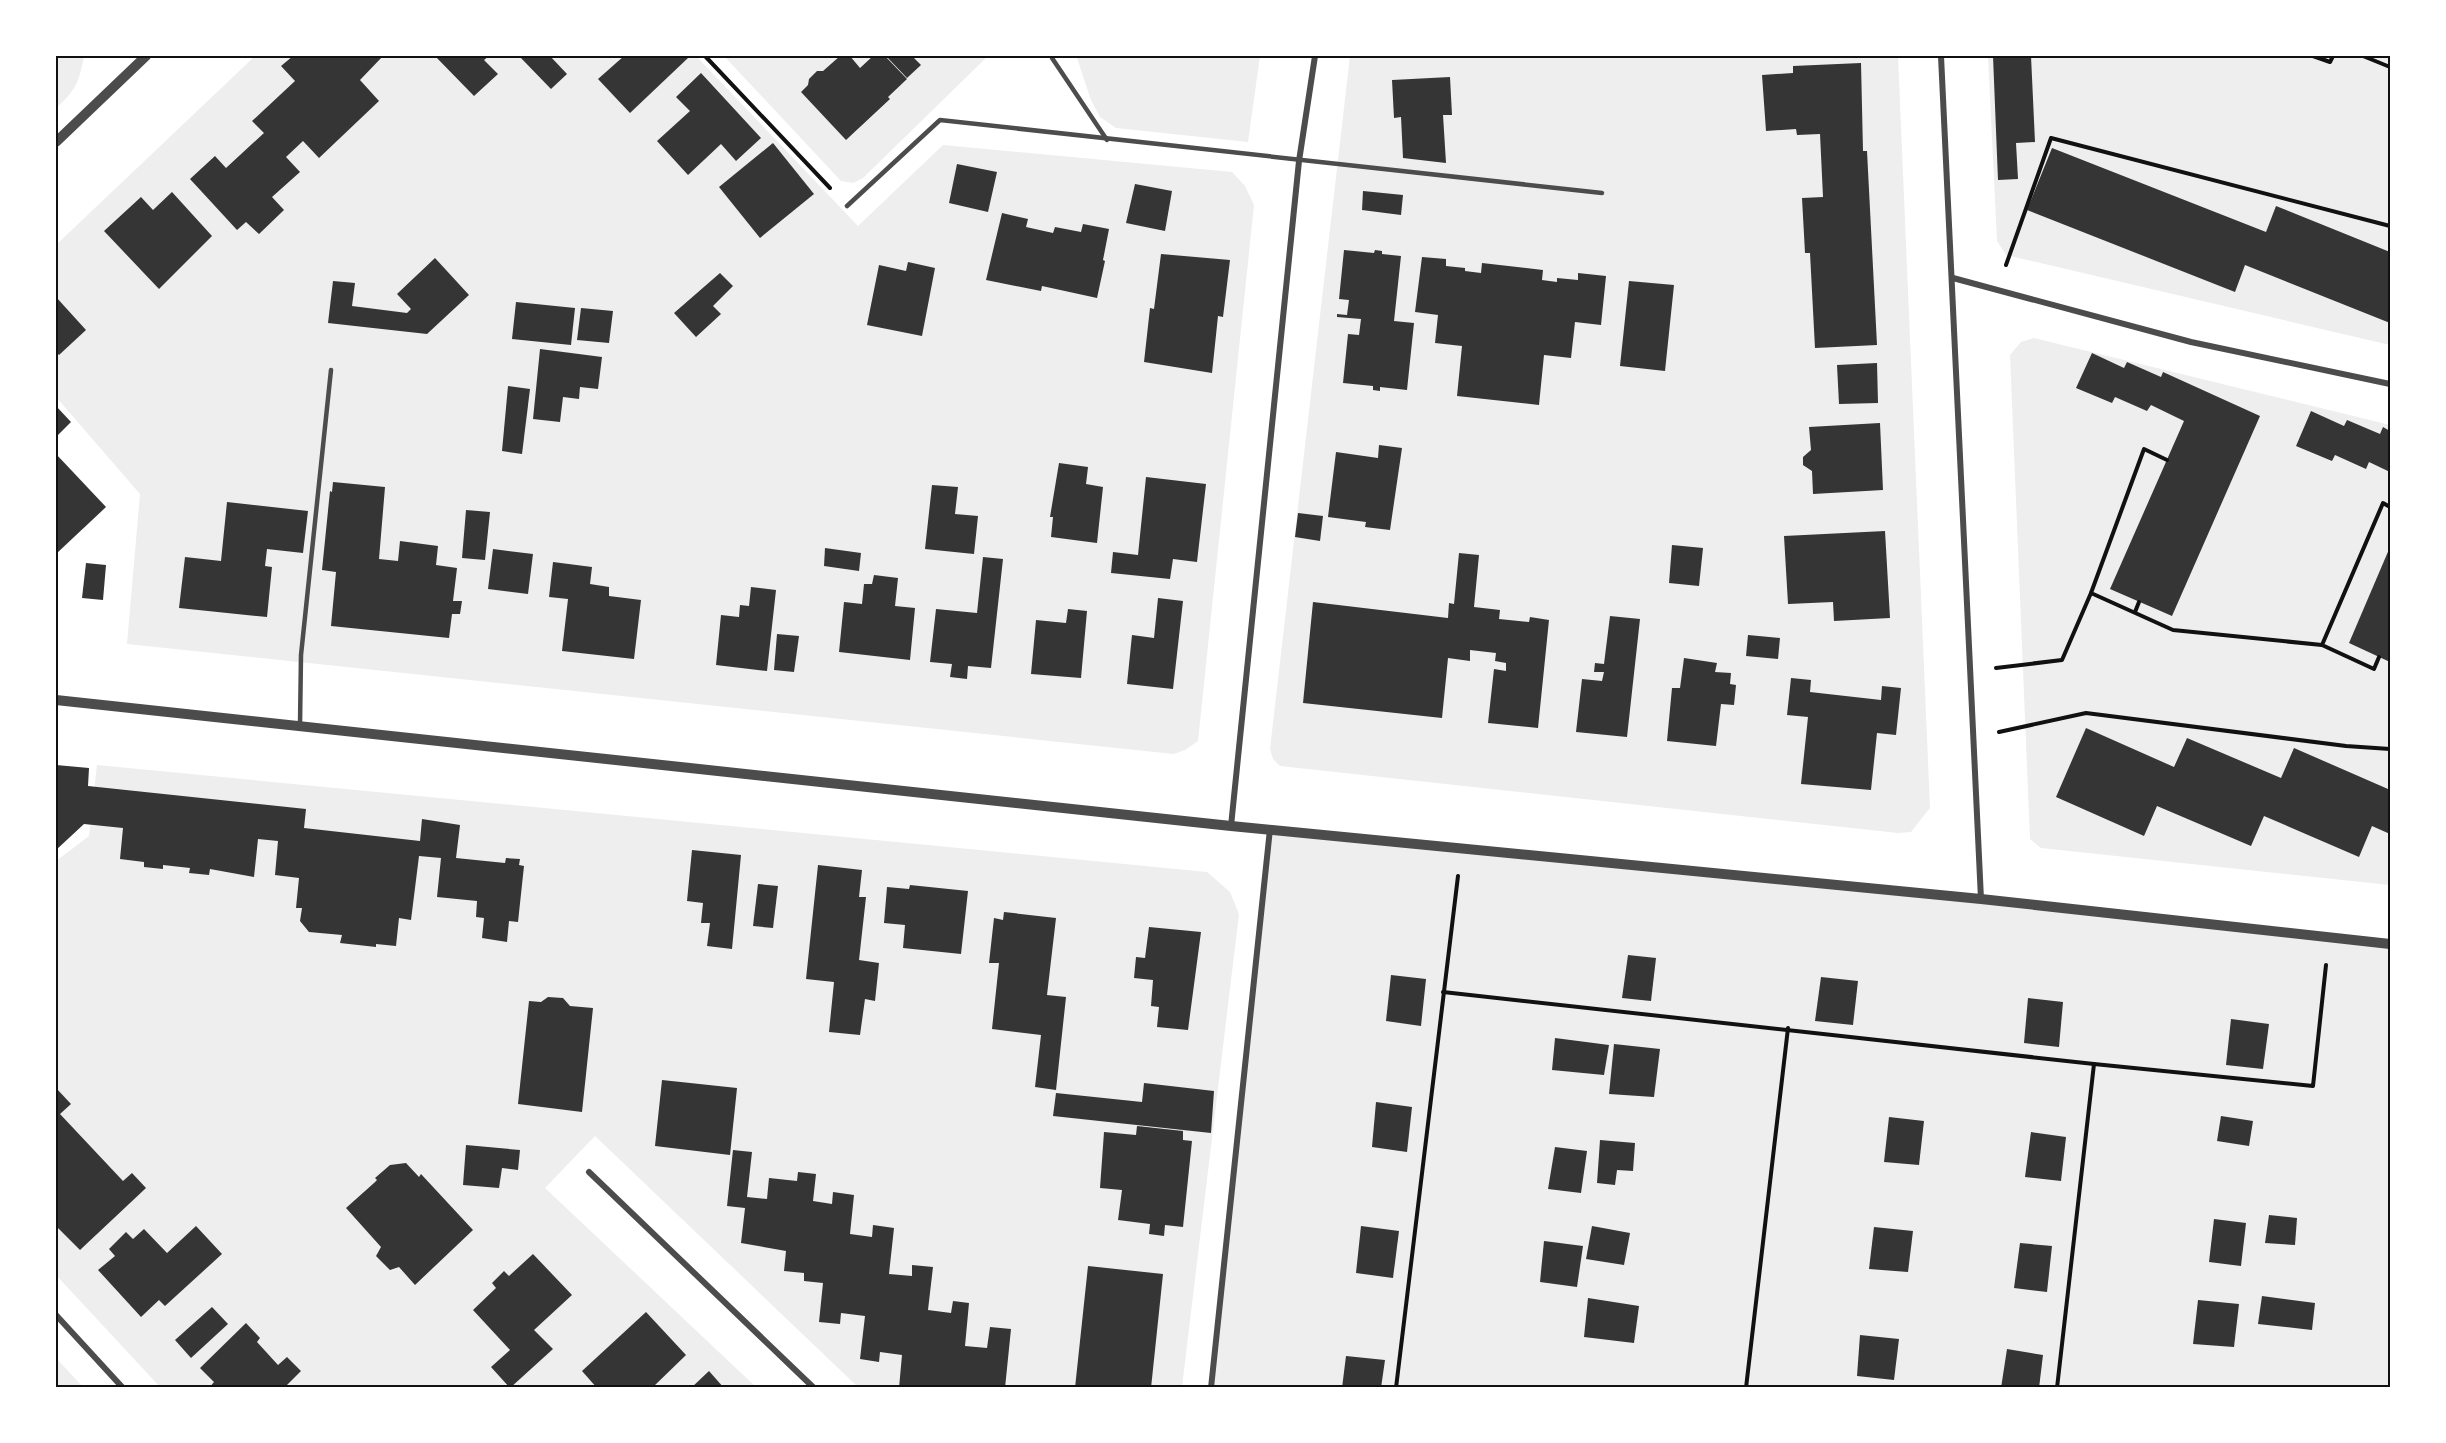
<svg xmlns="http://www.w3.org/2000/svg" width="2446" height="1443" viewBox="0 0 2446 1443" font-family="'Sofia Sans Condensed',sans-serif">
<style>
.green{fill:#eee}
.building{fill:#353535}
.lines{fill:none;stroke-linecap:round;stroke-linejoin:round}
.path{stroke:#111;stroke-width:4}
.service{stroke:#4c4c4c;stroke-width:4.5}
.minor{stroke:#4c4c4c;stroke-width:6}
.tertiary{stroke:#4c4c4c;stroke-width:10}
.neatline{fill:none;stroke:#111;stroke-width:2}
</style>
<rect width="100%" height="100%" fill="#fff"/>
<g class="green">
<path d="M56,56H84C79,82 76,90 56,108Z"/>
<path d="M255,56H696L858,226L943,145L1232,172L1245,186L1254,205L1198,741L1185,750L1174,754L127,644L140,494L56,397V245Z"/>
<path d="M724,56H988L863,178L853,183L841,181Z"/>
<path d="M1079,56H1260L1248,142L1116,128L1100,117L1091,100L1077,58Z"/>
<path d="M1350,56H1898L1930,808L1911,832L1898,833L1280,766L1273,759L1270,749Z"/>
<path d="M1988,56H2390V345L2006,255L1997,241Z"/>
<path d="M2034,338L2390,425V885L2041,848L2030,839L2010,355L2021,342Z"/>
<path d="M97,765L1207,872L1230,892L1239,914L1182,1387H858L595,1136L545,1188L756,1387H160L56,1275V861L89,836Z"/>
<path d="M1270,829L2390,944V1387L1211,1388Z"/>
<path d="M56,1358L83,1387H56Z"/>
</g>
<g class="building">
<path d="M293,56H383L360,80L379,101L319,158L303,141L286,157L300,172L272,197L284,210L259,234L246,222L237,230L190,179L215,156L226,168L264,133L252,121L295,81L281,66Z"/>
<path d="M435,56H489L484,60L498,74L474,96Z"/>
<path d="M519,56H550L567,74L551,89Z"/>
<path d="M624,56H685L688,58L630,113L598,79Z"/>
<path d="M840,56H850L860,68L873,56H885L907,79L888,97L890,99L846,140L801,92L808,85L809,79L817,71H823Z"/>
<path d="M886,56H912L921,65L907,78Z"/>
<path d="M1993,56H2031L2035,142L2016,143L2018,179L1998,180Z"/>
<path d="M1861,63L1863,151H1867L1877,345L1815,348L1810,253H1805L1802,198L1823,197L1820,134L1797,135L1796,129L1766,131L1762,75L1793,73V66Z"/>
<path d="M701,73L761,138L736,161L721,144L688,175L657,141L690,111L676,97Z"/>
<path d="M1450,77L1452,115H1443L1446,163L1403,158L1401,117L1394,118L1392,80Z"/>
<path d="M773,143L814,194L760,238L719,187Z"/>
<path d="M2052,148L2266,232L2276,206L2390,252V323L2245,265L2235,292L2027,210Z"/>
<path d="M957,164L997,172L988,212L949,203Z"/>
<path d="M1135,184L1172,191L1165,231L1126,223Z"/>
<path d="M1363,191L1403,195L1401,215L1362,210Z"/>
<path d="M172,192L212,236L159,289L104,231L141,197L153,210Z"/>
<path d="M1002,213L1028,219L1026,227L1053,233L1055,227L1081,232L1083,224L1109,229L1103,260L1105,261L1097,298L1042,286L1041,291L986,280Z"/>
<path d="M1344,250L1374,253L1375,250L1382,251V254L1401,256L1394,321L1414,323L1407,390L1380,387V391L1373,390V386L1343,383L1348,334L1359,335L1361,319L1337,317V314L1347,315L1349,300L1339,299Z"/>
<path d="M1161,254L1230,260L1223,317L1218,316L1212,373L1144,362L1150,308L1154,309Z"/>
<path d="M1422,257L1446,259V266L1465,268V271L1481,273L1482,263L1543,270L1542,280L1557,282V278L1578,280V273L1606,276L1601,325L1575,322L1571,358L1544,355L1539,405L1457,396L1462,346L1435,343L1438,315L1415,312Z"/>
<path d="M435,258L469,295L427,334L328,323L333,281L355,283L352,306L407,313L411,309L397,294Z"/>
<path d="M908,262L935,268L922,336L867,325L879,265L906,271Z"/>
<path d="M720,273L733,286L713,306L721,314L696,337L674,313Z"/>
<path d="M1629,281L1674,285L1665,371L1620,366Z"/>
<path d="M56,297L86,330L59,355L56,352Z"/>
<path d="M516,302L575,308L571,345L512,339Z"/>
<path d="M581,308L613,311L609,343L577,340Z"/>
<path d="M540,349L602,357L598,389L580,387L579,399L563,397L560,422L533,419Z"/>
<path d="M2092,353L2124,368L2127,362L2161,377L2163,372L2260,416L2172,616L2110,589L2184,421L2151,405L2147,411L2115,397L2112,403L2076,388Z"/>
<path d="M1877,363L1878,403L1839,404L1837,365Z"/>
<path d="M508,386L530,389L522,454L502,451Z"/>
<path d="M56,406L71,422L56,437Z"/>
<path d="M2311,411L2344,426L2347,420L2380,434L2383,427L2390,431V472L2369,462L2366,469L2335,455L2332,461L2296,446Z"/>
<path d="M1880,423L1883,490L1813,494L1812,471L1803,465V457L1811,450L1809,427Z"/>
<path d="M1379,445L1402,448L1390,530L1365,527L1366,522L1328,517L1336,452L1378,458Z"/>
<path d="M56,454L106,507L56,554Z"/>
<path d="M1059,463L1088,467L1086,484L1103,487L1097,543L1051,537L1053,517H1050Z"/>
<path d="M1146,477L1206,484L1197,562L1173,559L1170,579L1111,573L1113,552L1138,555Z"/>
<path d="M333,482L385,487L379,559L398,561L400,541L438,546L436,565L457,568L453,601H462L460,614H452L449,638L331,626L336,572L322,570L330,491L332,492Z"/>
<path d="M932,485L958,487L955,514L978,516L974,554L925,549Z"/>
<path d="M227,502L308,511L303,553L267,549L265,566L272,567L267,617L179,608L185,557L221,561Z"/>
<path d="M466,510L490,512L485,560L462,558Z"/>
<path d="M1298,513L1323,516L1320,541L1295,537Z"/>
<path d="M1885,531L1890,618L1834,621L1833,602L1788,604L1784,536Z"/>
<path d="M1672,545L1703,548L1699,586L1669,583Z"/>
<path d="M2390,547V662L2349,643Z"/>
<path d="M825,548L861,553L859,571L824,566Z"/>
<path d="M493,549L533,554L528,594L488,589Z"/>
<path d="M1459,553L1479,555L1474,607L1500,610L1499,619L1529,622L1530,617L1549,620L1538,728L1488,723L1494,669L1506,671V663L1495,661L1496,653L1470,650V661L1448,658L1442,718L1303,703L1313,602L1448,618L1449,603L1454,604Z"/>
<path d="M983,557L1003,559L991,668L968,666L967,679L950,677L952,664L930,662L936,609L977,613Z"/>
<path d="M553,562L592,567L590,584L609,587V596L641,600L634,659L562,651L568,599L549,597Z"/>
<path d="M86,563L106,565L103,600L82,598Z"/>
<path d="M874,575L898,578L895,606L915,608L910,660L839,652L844,602L862,604L864,584H872Z"/>
<path d="M751,587L776,590L767,671L716,665L721,615L739,617L740,605L749,606Z"/>
<path d="M1158,598L1183,601L1173,689L1127,684L1132,635L1154,638Z"/>
<path d="M1068,609L1087,611L1081,678L1031,674L1036,620L1066,623Z"/>
<path d="M1610,616L1640,619L1627,737L1576,732L1582,679L1602,681L1604,672H1594L1595,663L1604,664Z"/>
<path d="M777,634L799,636L794,672L774,670Z"/>
<path d="M1748,635L1780,638L1778,659L1746,656Z"/>
<path d="M1684,658L1717,663L1715,672L1731,673L1730,684L1736,685L1734,705L1721,704L1716,746L1667,741L1672,688H1680Z"/>
<path d="M1791,678L1811,680L1810,692L1881,700L1882,686L1901,688L1896,735L1877,733L1871,790L1801,784L1808,717L1787,715Z"/>
<path d="M2086,728L2174,767L2187,738L2281,778L2294,748L2388,789L2390,784V834L2372,826L2359,857L2264,816L2251,846L2157,806L2144,836L2056,797Z"/>
<path d="M56,765L89,768L88,786L306,809L304,828L420,841L422,819L460,825L456,858L505,863L506,858L520,859L519,865L524,866L518,922L509,921L507,942L482,938L484,918L476,917L477,901L437,897L441,858L419,856L411,920L399,918L396,946L376,944V947L340,943L342,935L309,932L300,921L302,908H296L299,878L275,875L278,841L258,839L254,877L210,869L209,875L189,873L190,868L163,865V869L144,867V862L120,859L123,828L84,824L56,850Z"/>
<path d="M692,850L741,855L732,949L707,946L710,923H701L703,903L687,901Z"/>
<path d="M818,865L862,870L859,897H866L859,960L879,963L875,1001L865,999L860,1035L829,1032L834,982L806,979Z"/>
<path d="M758,884L778,886L773,928L753,926Z"/>
<path d="M910,885L968,891L961,954L903,948L905,925L884,923L887,887L909,889Z"/>
<path d="M1004,912L1056,918L1047,995L1066,997L1056,1090L1035,1087L1041,1035L992,1029L999,963H989L994,918L1003,920Z"/>
<path d="M1149,927L1201,932L1188,1030L1157,1027L1159,1007L1151,1006L1153,980L1134,978L1136,957L1145,958Z"/>
<path d="M1628,955L1656,958L1651,1001L1622,998Z"/>
<path d="M1391,975L1426,979L1421,1026L1386,1021Z"/>
<path d="M1821,977L1858,981L1853,1025L1815,1021Z"/>
<path d="M548,997L563,998L570,1006L593,1008L582,1112L518,1104L529,1001L541,1002Z"/>
<path d="M2028,998L2063,1002L2059,1047L2024,1043Z"/>
<path d="M2231,1019L2269,1024L2263,1069L2226,1065Z"/>
<path d="M1555,1038L1609,1045L1604,1075L1552,1070Z"/>
<path d="M1614,1044L1660,1049L1654,1097L1609,1094Z"/>
<path d="M662,1080L737,1088L730,1155L655,1146Z"/>
<path d="M1144,1083L1214,1091L1211,1133L1053,1116L1056,1093L1142,1102Z"/>
<path d="M56,1088L71,1104L60,1114L123,1181L132,1173L146,1188L80,1250L56,1226Z"/>
<path d="M1376,1102L1412,1107L1407,1152L1372,1147Z"/>
<path d="M2221,1116L2253,1121L2249,1146L2217,1141Z"/>
<path d="M1889,1117L1924,1121L1919,1165L1884,1162Z"/>
<path d="M1137,1126L1183,1131V1140L1192,1141L1183,1227L1165,1225L1164,1236L1149,1234L1150,1224L1118,1220L1122,1190L1100,1188L1104,1132L1136,1135Z"/>
<path d="M2031,1132L2066,1137L2061,1181L2025,1177Z"/>
<path d="M1600,1140L1635,1143L1633,1171L1617,1170L1615,1185L1597,1183Z"/>
<path d="M466,1145L520,1150L518,1170L502,1168L499,1188L463,1185Z"/>
<path d="M1555,1147L1587,1151L1581,1193L1548,1189Z"/>
<path d="M733,1150L752,1152L747,1197L767,1199L769,1178L797,1181L798,1172L816,1174L813,1201L832,1204L833,1192L854,1195L850,1234L872,1237L873,1225L894,1228L889,1274L912,1276V1265L933,1267L928,1310L951,1313L953,1301L969,1303L965,1346L987,1348L990,1327L1011,1329L1005,1388H899L902,1355L880,1352L879,1362L860,1359L865,1316L841,1313L840,1324L819,1322L823,1283L804,1281V1273L784,1271L786,1251L741,1243L745,1208L727,1206Z"/>
<path d="M406,1163L419,1177L421,1174L473,1230L415,1285L399,1267L390,1270L376,1256L381,1247L346,1208L374,1183L377,1180L375,1178L390,1165Z"/>
<path d="M2269,1215L2297,1218L2295,1245L2265,1243Z"/>
<path d="M2214,1219L2246,1223L2241,1266L2209,1262Z"/>
<path d="M196,1226L222,1254L165,1306L159,1300L141,1317L98,1270L115,1256L109,1249L126,1232L133,1239L144,1229L167,1253Z"/>
<path d="M1361,1226L1399,1231L1393,1278L1356,1273Z"/>
<path d="M1592,1226L1630,1233L1624,1265L1586,1259Z"/>
<path d="M1874,1227L1913,1231L1908,1272L1869,1269Z"/>
<path d="M1544,1241L1583,1246L1577,1287L1540,1282Z"/>
<path d="M2020,1243L2052,1246L2047,1292L2014,1288Z"/>
<path d="M533,1254L572,1295L534,1330L553,1349L510,1388L491,1367L510,1350L473,1310L496,1288L492,1283L504,1271L509,1276Z"/>
<path d="M1088,1266L1163,1274L1151,1388H1075Z"/>
<path d="M2262,1296L2315,1303L2312,1330L2258,1324Z"/>
<path d="M1588,1298L1639,1306L1634,1343L1584,1337Z"/>
<path d="M2198,1300L2239,1304L2234,1347L2193,1344Z"/>
<path d="M212,1307L228,1324L191,1358L175,1340Z"/>
<path d="M646,1312L686,1355L652,1388H597L582,1371Z"/>
<path d="M246,1323L260,1338L257,1342L278,1365L287,1357L301,1371L284,1388H209L214,1382L200,1368Z"/>
<path d="M1860,1335L1899,1339L1894,1380L1857,1376Z"/>
<path d="M2007,1349L2043,1355L2039,1388H2001Z"/>
<path d="M1346,1356L1385,1360L1381,1388H1342Z"/>
<path d="M709,1371L724,1388H691Z"/>
</g>
<g class="lines">
<g class="path">
<path d="M705,56L830,188"/>
<path d="M2313,56L2330,62L2333,56"/>
<path d="M2363,56L2390,67"/>
<path d="M2006,265L2051,138L2390,226"/>
<path d="M2167,460L2144,449L2091,593L2173,630L2322,645"/>
<path d="M2135,612L2139,602"/>
<path d="M2379,657L2374,669L2322,645L2383,503L2390,507"/>
<path d="M1996,668L2062,660L2091,593"/>
<path d="M1999,732L2086,713L2346,746L2390,749"/>
<path d="M1443,992L2094,1064L2313,1086L2326,965"/>
<path d="M1396,1388L1458,876"/>
<path d="M1746,1388L1788,1028"/>
<path d="M2057,1388L2094,1064"/>
</g>
<g class="service">
<path d="M1054,56L1052,58L1107,140"/>
<path d="M847,206L940,120L1602,193"/>
<path d="M300,725L301,655L331,370"/>
</g>
<g class="minor">
<path d="M1941,56L1981,899"/>
<path d="M1953,278L2191,342L2390,384"/>
<path d="M1231,826L1299,161L1315,56"/>
<path d="M589,1172L814,1388"/>
<path d="M56,1315L123,1388"/>
<path d="M1211,1388L1270,829"/>
</g>
<g class="tertiary">
<path d="M56,142L146,56"/>
<path d="M56,700L1231,826L1981,899L2390,944"/>
</g>
</g>
<rect width="2446" height="1443" fill="none" stroke="#ffffff" stroke-width="114"/>
<rect x="57" y="57" width="2332" height="1329" class="neatline"/>
</svg>
